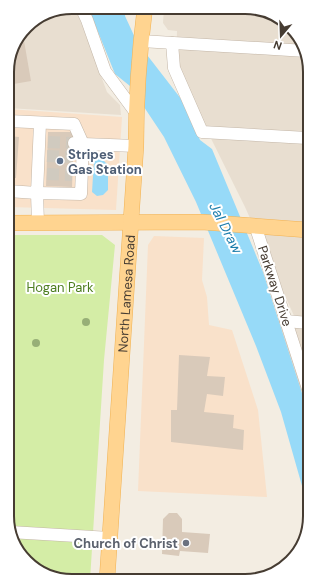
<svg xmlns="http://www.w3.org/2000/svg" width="317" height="588" viewBox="0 0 317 588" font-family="'DM Sans',sans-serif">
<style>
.residential{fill:#e8ded0}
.commercial{fill:#f9e1ca}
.green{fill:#d4eda6}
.water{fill:#97daf8}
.building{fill:#d9caba}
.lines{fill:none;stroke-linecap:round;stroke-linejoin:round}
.minor-tunnel{stroke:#d0cabf;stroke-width:12;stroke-dasharray:12 6;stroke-linecap:butt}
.minor-casing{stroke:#c3b6a7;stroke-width:13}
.major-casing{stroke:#f1b253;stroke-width:16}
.minor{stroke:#fff;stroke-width:12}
.major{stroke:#ffd490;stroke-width:15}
.tree{fill:#97af77}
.service-dot{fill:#5c6f8a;stroke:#fff;stroke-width:1.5}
.worship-dot{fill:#6b7280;stroke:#fff;stroke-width:1.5}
.labels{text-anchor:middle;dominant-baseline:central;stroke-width:4;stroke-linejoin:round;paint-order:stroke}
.service-label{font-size:13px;font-weight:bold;fill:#4e5e75;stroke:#fff;text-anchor:start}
.street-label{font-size:13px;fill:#463c32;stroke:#fff}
.park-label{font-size:13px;fill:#4c7d1f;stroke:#fff}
.worship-label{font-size:13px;font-weight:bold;fill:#5b616d;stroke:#fff;text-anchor:end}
.water-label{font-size:14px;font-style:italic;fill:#1e7eac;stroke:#fff}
.rim{fill:none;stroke:#463c32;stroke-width:2}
</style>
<rect width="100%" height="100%" fill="#f3ede2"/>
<g class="residential">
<path d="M72,7H75L107,92L120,105L121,115L8,108V64L29,23Z"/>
<path d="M164,8H258L288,23L306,51L309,444L269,318H295L245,207L176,68L177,31L168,30L163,23Z"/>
</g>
<g class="commercial">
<path d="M8,109L122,117L116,210L8,207Z"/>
<path d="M154,236L204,238L202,280L207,297L209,325L232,330L258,410L267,497L138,491L148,245Z"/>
</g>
<path class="green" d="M9,235H102L115,245L104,360L90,580H63L29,565L11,537Z"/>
<g class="water">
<path d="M88,7H126L125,16L137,42L185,104L200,140L212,149L263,272L309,415L310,514L281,412L256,346L196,202L164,137L130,86L115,74Z"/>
<path d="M97,157H100L108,165V190L103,195L97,196L92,192L94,161Z"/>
</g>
<g class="building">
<path d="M23,35L31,81L8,85V64Z"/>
<path d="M48,132H74L72,187L46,186Z"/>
<path d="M8,136L19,137L16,178H8Z"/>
<path d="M179,355L210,357L207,376L225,377L223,396L207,394L204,412L234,415L233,428L244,430L243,450L171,442V410H177Z"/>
<path d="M169,513H177L182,519V532L210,534L208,553L180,551L179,556L162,554L163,519Z"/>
</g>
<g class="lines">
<g class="minor-tunnel">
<path d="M48,142L74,143"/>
<path d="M47,156L73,157"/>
<path d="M47,174L72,175"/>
</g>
<defs>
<g id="minor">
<path d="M81,7L87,20L105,71L136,113"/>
<path d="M141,41L306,51"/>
<path d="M172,43L174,68L202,132L307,138"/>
<path d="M8,121L74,124L83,144L74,143"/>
<path d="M8,191L37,193L40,123"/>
<path d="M38,223L37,193L81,194L83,144L136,146"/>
<path d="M255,225L309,392"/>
<path d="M286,321L308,323"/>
<path d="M10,532L110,538"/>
</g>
<g id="major">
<path d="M9,223L202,222L308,230"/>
<path id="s1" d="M107,580L136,146C136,100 139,54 145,7"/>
</g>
</defs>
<use href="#minor" class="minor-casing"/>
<use href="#major" class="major-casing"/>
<use href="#minor" class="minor"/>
<use href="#major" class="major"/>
</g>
<g class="tree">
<circle cx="86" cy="322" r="4"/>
<circle cx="36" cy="343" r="4"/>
</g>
<circle class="service-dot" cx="60" cy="161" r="4"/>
<circle class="worship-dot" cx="186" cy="543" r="4"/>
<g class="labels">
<g class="service-label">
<text x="68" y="154">Stripes<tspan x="68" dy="15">Gas Station</tspan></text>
</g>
<g class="street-label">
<text transform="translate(275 286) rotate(72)">Parkway Drive</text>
<text stroke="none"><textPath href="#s1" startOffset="287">North Lamesa Road</textPath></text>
</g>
<g class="park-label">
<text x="60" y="287">Hogan Park</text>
</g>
<g class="worship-label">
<text x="178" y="543">Church of Christ</text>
</g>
<g class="water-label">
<text transform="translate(226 228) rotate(63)">Jal Draw</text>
</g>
</g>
<path d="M0 0H317V588H0ZM72 14H245A58 58 0 0 1 303 72V516A58 58 0 0 1 245 574H72A58 58 0 0 1 14 516V72A58 58 0 0 1 72 14Z" fill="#fff" fill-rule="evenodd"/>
<path class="rim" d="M72 14H245A58 58 0 0 1 303 72V516A58 58 0 0 1 245 574H72A58 58 0 0 1 14 516V72A58 58 0 0 1 72 14Z"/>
<g transform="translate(281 36) rotate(199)" stroke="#ffffff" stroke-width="3" paint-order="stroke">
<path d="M0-3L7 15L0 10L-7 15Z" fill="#463c32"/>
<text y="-6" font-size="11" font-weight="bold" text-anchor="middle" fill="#463c32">N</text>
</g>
</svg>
